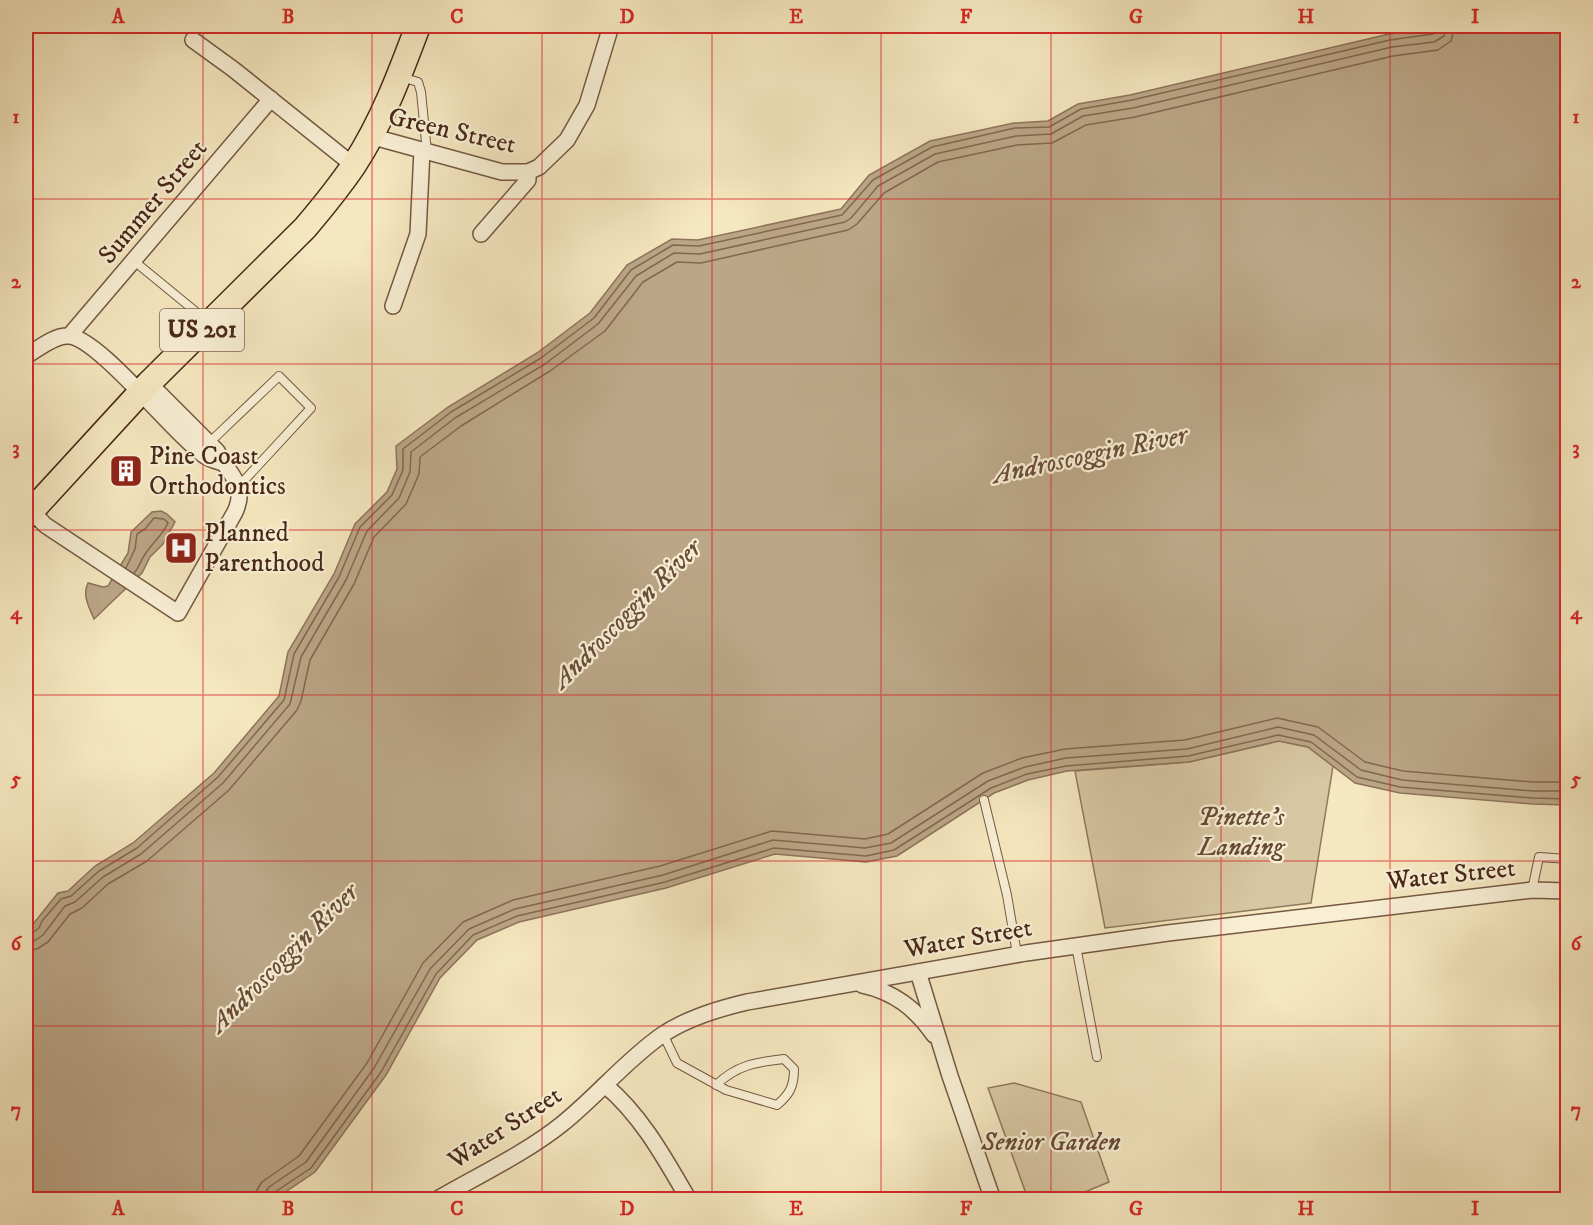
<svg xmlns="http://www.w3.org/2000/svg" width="1593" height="1225" viewBox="0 0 1593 1225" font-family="'IM FELL DW Pica',serif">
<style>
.green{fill:#d8c7a3;stroke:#90785e;stroke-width:1.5}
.water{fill:#bba687;stroke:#8d745b;stroke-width:1.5}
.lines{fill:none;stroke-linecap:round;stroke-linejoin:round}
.shore{stroke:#826750;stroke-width:1.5}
.service-casing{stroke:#745842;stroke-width:10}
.minor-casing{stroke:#745842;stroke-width:18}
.primary-casing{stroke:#492819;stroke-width:27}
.service{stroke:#f8efd5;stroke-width:8}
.minor{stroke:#f8efd5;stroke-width:15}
.primary{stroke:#f5e7bf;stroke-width:24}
.grid{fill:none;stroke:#d62828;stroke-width:1.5;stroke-opacity:0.55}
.labels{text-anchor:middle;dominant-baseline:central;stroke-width:4.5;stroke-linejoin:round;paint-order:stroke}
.shield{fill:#f8efd5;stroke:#7e6451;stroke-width:1.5}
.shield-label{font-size:24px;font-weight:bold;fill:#492819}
.street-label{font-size:26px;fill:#492819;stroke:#f8efd5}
.poi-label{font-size:26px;fill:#492819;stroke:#f8efd5;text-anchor:start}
.park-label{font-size:26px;font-style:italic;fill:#664835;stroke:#f8efd5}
.water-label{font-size:27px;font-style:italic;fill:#6b4e3a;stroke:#f8efd5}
.neatline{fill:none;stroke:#d62828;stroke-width:2}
.grid-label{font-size:20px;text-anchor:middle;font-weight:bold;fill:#d62828}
</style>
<rect width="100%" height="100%" fill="#f5e7bf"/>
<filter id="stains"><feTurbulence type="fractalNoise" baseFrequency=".00333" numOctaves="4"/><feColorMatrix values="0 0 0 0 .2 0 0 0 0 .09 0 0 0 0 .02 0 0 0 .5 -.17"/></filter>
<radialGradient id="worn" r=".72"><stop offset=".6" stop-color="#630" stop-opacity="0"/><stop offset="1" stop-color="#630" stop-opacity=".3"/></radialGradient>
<g class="green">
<path d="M1279,741L1308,747L1333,766L1311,903L1105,928L1075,771L1189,762Z"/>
<path d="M1014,1083L1081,1102L1109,1182L1068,1199H1028L988,1088Z"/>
</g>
<g class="water">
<path d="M1455,26H1567V805L1532,804L1400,793L1355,783L1308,747L1279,741L1189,762L1067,771L1028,780L994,793L897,856L866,862L775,854L666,888L519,922L477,940L440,978L386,1075L315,1172L275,1199H26V927L30,928L58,893L68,891L95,866L133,843L214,773L279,696L288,652L334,574L355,524L387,492L397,469L396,446L448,407L537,353L590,313L627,265L672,239L698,240L841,209L869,175L930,141L1014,123L1048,121L1078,104L1130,95L1389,34Z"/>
<path d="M161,511L167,514L175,522L163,544L150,557L142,573L94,619C89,607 82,596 88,583L103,587L108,586L128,553L131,532L152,512Z"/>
</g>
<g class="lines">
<g class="shore">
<path d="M126,568L135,549L137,534L145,529L154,518L164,519L168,523C162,536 151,544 144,556C140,562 139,568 134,573"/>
<path d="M26,933L31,934L39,928L42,921L61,899L71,896L99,871L137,848L218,777L284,700L294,654L339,577L360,527L392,495L403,470V449L451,412L541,358L594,318L631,270L673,245L699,246L842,215L873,180L932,147L1015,128L1049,127L1081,109L1132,100L1390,40L1433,34L1438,31L1439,26"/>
<path d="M26,941H34L43,935L65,906L75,902L103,877L141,854L223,783L290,704L301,657L346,580L367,531L399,498L410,472L411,452L455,418L545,364L598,324L636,276L674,253L700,254L845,222L851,218L878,186L935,154L1016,136L1051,134L1083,116L1133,108L1392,47L1434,42L1444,36L1446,26"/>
<path d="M26,950L37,949L48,942L70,914L82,908L108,884L147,861L229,790L297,710L301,701L310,660L354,584L374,537L406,504L419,474L420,457L461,426L550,371L605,331L643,282L677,262L701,263L848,230L857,224L884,193L938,162L1017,145L1052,143L1086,125L1135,117L1393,56L1438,50L1451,41L1455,26"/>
<path d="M256,1200L257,1190L262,1182L299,1156L367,1063L423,963L463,922L513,900L660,866L772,831L865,839L888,834L983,773L1022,758L1065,749L1185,740L1277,718L1318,727L1365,762L1403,771L1533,782H1568"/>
<path d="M265,1200V1193L269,1187L306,1162L374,1068L430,969L469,929L515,909L663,875L773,840L865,848L891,843L988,781L1025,767L1066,758L1187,749L1278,727L1314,735L1361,770L1402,780L1533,791H1568"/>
<path d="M272,1200L275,1192L311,1168L381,1072L436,974L473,935L517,916L665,882L774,848L866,856L894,850L991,788L1027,774L1066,766L1188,756L1278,735L1311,742L1357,777L1400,787L1533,798L1568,799"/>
</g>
<defs>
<g id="service">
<path d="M401,77L418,82L421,92L427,152"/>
<path d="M134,261L206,320"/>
<path d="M210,442L279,376L311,408L239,486"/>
<path d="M984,800L1007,895L1017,954"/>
<path d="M1532,890L1539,857L1568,859"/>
<path d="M1076,946L1097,1057"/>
<path d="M663,1034L677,1063L726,1090L777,1105C790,1094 794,1086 794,1069L784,1059C756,1062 737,1065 716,1085"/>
</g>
<g id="minor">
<path d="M193,40L233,69L353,165"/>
<path d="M370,136L502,172H528L539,167L567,140L587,105L611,26"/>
<path d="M481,234L528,180V172"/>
<path d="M393,306L418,234L422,150"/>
<path d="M70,335L271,99"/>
<path d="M26,356C37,350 53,336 67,336C96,334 175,436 205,456C211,460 217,461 223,463"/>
<path d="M32,511L45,525L178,613L235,512C248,483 228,475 217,451L149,383"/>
<path d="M918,972L950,1076L993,1200"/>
<path d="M862,985C894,992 915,1008 934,1035"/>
<path d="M605,1085C642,1116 665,1159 689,1200"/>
<path d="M436,1200C477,1176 526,1153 562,1124C597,1096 625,1061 662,1035C687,1018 717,1009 747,1002L1026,953L1168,933L1532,890L1568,891"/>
</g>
<path id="primary" d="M26,517L149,383L305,228C322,208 339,187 354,165C382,122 400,74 418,26"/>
</defs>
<use href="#service" class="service-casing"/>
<use href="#minor" class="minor-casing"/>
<use href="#primary" class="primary-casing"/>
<use href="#service" class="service"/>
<use href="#minor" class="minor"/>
<use href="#primary" class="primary"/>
</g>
<path class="grid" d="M203,26V1200M372,26V1200M542,26V1200M712,26V1200M881,26V1200M1051,26V1200M1221,26V1200M1390,26V1200M26,199H1568M26,364H1568M26,530H1568M26,695H1568M26,861H1568M26,1026H1568"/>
<defs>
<symbol id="building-square" viewBox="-11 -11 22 22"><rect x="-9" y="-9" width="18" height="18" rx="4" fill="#8f2418" stroke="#f8efd5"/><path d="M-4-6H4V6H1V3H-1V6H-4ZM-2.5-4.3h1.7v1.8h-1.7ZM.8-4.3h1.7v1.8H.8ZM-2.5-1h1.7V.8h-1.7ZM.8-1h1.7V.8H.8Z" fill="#fff"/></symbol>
<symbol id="hospital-square" viewBox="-11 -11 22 22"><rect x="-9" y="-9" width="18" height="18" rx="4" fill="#8f2418" stroke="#f8efd5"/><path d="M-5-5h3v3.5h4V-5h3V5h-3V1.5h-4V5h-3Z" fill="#fff"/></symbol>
</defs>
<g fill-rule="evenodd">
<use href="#building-square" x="107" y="452" width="38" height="38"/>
<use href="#hospital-square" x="162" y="529" width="38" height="38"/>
</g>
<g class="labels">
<rect class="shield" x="160" y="309" width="84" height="42" rx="4.5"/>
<g class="shield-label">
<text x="202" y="330">US 201</text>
</g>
<g class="street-label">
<text transform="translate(452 131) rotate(13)">Green Street</text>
<text transform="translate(153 202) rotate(-50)">Summer Street</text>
<text transform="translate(1451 875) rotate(-6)">Water Street</text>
<text transform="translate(968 939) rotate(-10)">Water Street</text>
<text transform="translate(505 1128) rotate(-33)">Water Street</text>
</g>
<g class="poi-label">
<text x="149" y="456">Pine Coast<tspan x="149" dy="30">Orthodontics</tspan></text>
<text x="204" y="533">Planned<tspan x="204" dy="30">Parenthood</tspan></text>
</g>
<g class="park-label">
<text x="1241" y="817">Pinette’s<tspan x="1241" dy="30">Landing</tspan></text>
<text x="1051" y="1142">Senior Garden</text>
</g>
<g class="water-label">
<text transform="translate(1090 455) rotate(-12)">Androscoggin River</text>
<text transform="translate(627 614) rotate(-45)">Androscoggin River</text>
<text transform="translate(284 958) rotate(-45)">Androscoggin River</text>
</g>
</g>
<rect width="1593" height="1225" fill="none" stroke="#f5e7bf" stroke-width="66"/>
<rect x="33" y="33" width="1527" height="1159" class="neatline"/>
<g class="grid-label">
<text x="118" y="23">A</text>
<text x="288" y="23">B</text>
<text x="457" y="23">C</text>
<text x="627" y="23">D</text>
<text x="796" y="23">E</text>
<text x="966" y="23">F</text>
<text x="1136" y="23">G</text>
<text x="1306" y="23">H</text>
<text x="1475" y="23">I</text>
<text x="16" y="123">1</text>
<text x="1576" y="123">1</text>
<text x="16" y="288">2</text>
<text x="1576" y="288">2</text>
<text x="16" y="454">3</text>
<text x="1576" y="454">3</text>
<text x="16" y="619">4</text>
<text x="1576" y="619">4</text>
<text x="16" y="785">5</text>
<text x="1576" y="785">5</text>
<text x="16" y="950">6</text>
<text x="1576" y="950">6</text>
<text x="16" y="1116">7</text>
<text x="1576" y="1116">7</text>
<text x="118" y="1215">A</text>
<text x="288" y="1215">B</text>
<text x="457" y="1215">C</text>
<text x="627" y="1215">D</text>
<text x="796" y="1215">E</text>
<text x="966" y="1215">F</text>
<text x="1136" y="1215">G</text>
<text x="1306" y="1215">H</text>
<text x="1475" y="1215">I</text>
</g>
<rect width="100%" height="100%" filter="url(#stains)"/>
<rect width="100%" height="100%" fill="url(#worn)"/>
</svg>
